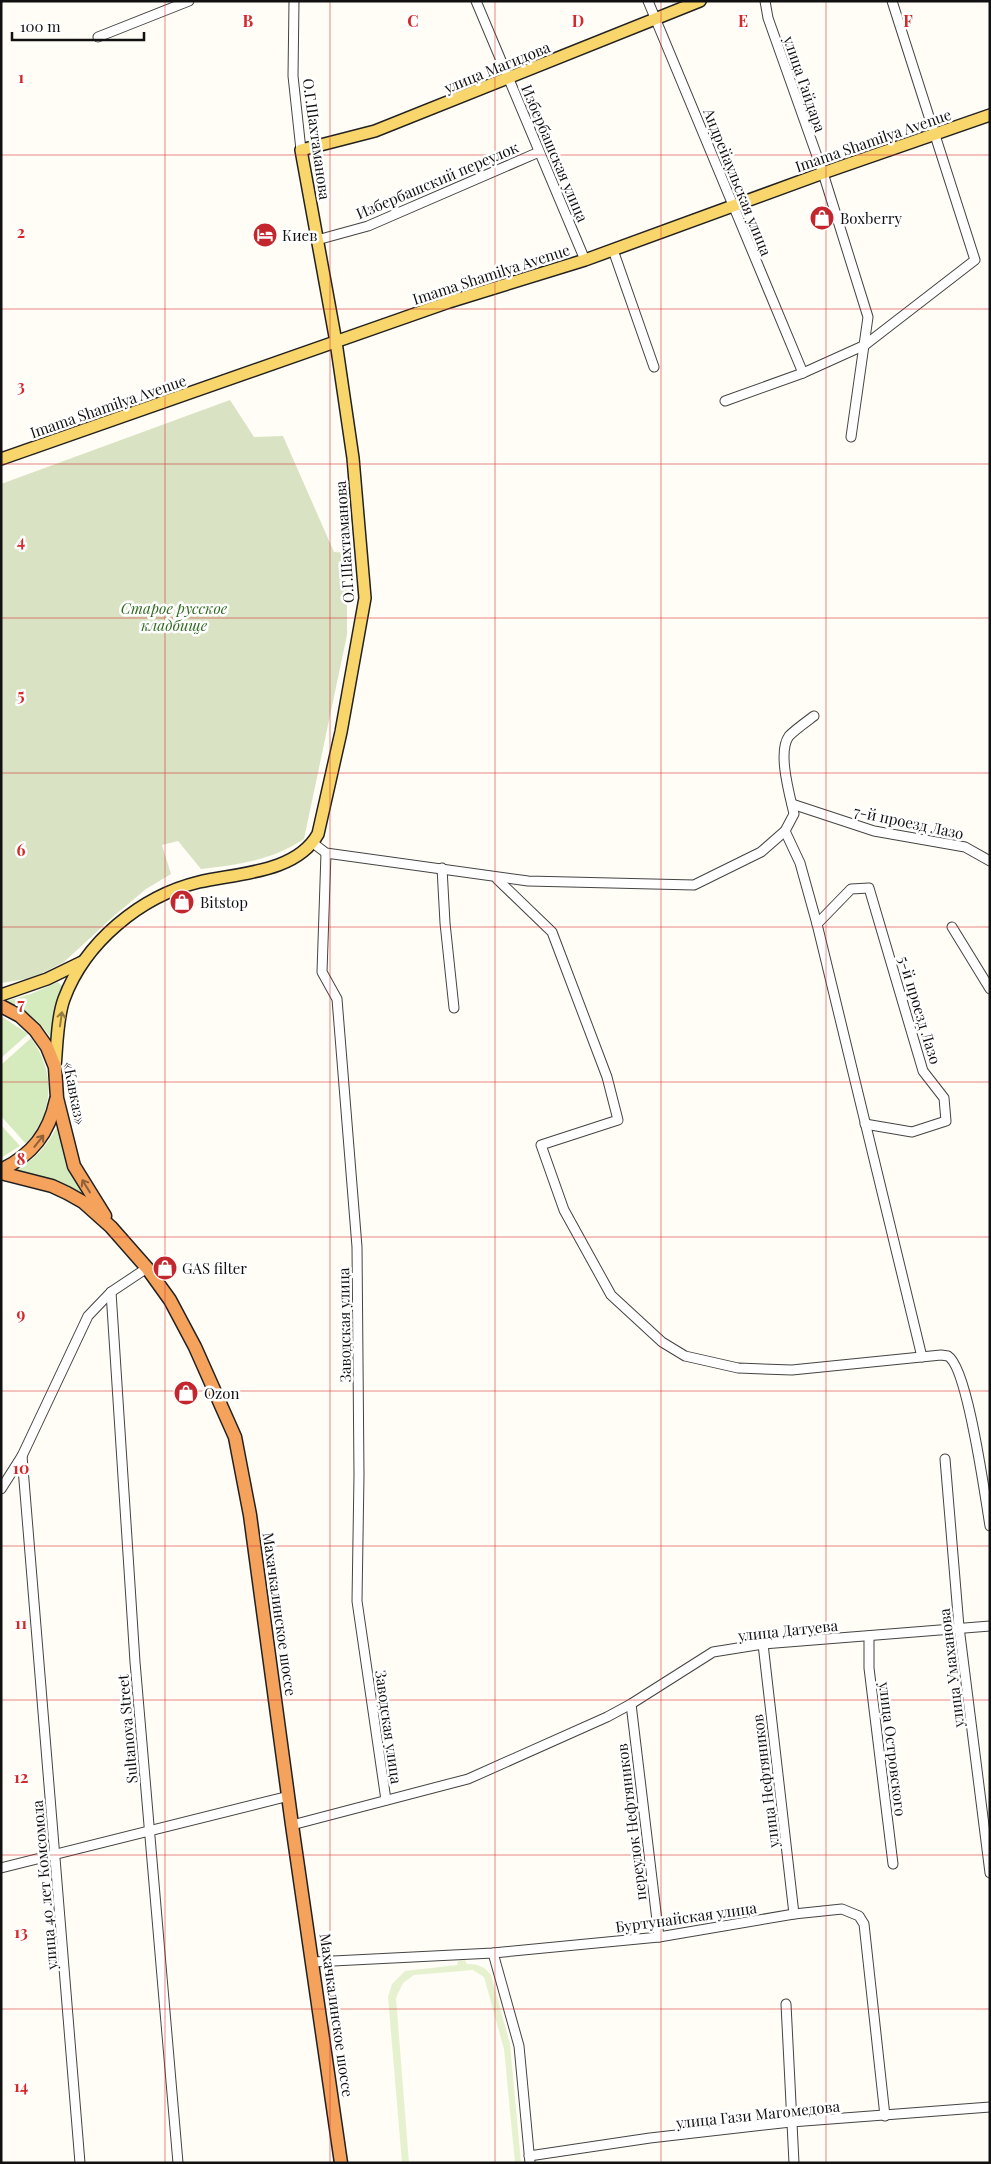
<svg xmlns="http://www.w3.org/2000/svg" width="991" height="2164" viewBox="0 0 991 2164" font-family="'Playfair Display',serif">
<style>
.green{fill:#d5ebbd}
.cemetery{fill:#d9e3c4}
.pitch{fill:#e6f2cf}
.lines{fill:none;stroke-linecap:round;stroke-linejoin:round}
.minor-casing{stroke:#444;stroke-width:11}
.major-casing{stroke:#222;stroke-width:14}
.highway-casing{stroke:#222;stroke-width:15}
.minor{stroke:#fff;stroke-width:9}
.major{stroke:#f9d66b;stroke-width:11}
.highway{stroke:#f5a25d;stroke-width:12}
.oneway{stroke:#917d42}
.oneway2{stroke:#8e613b}
.grid{fill:none;stroke:#d62828;stroke-width:1;stroke-opacity:0.55}
.labels{text-anchor:middle;dominant-baseline:central;stroke-width:5;stroke-linejoin:round;paint-order:stroke}
.street-label{font-size:15px;fill:#111;stroke:#fff}
.poi-label{font-size:15px;fill:#111;stroke:#fff;text-anchor:start}
.park-label{font-size:15px;font-style:italic;fill:#2f6b1f;stroke:#fff}
.grid-label{font-size:16px;text-anchor:middle;font-weight:bold;fill:#d62828;stroke:#fff;stroke-width:5;stroke-linejoin:round;paint-order:stroke}
</style>
<rect width="100%" height="100%" fill="#fffdf5"/>
<g class="green">
<path d="M58,982L62,986L51,1038C39,1020 25,1009 6,1001L31,994Z"/>
<path d="M1,1016L28,1034L1,1058Z"/>
<path d="M31,1038C56,1073 54,1111 26,1144L1,1116V1065Z"/>
<path d="M1,1125L20,1146L1,1158Z"/>
<path d="M57,1127L68,1166L87,1198L55,1180L12,1172C33,1162 46,1147 57,1127Z"/>
</g>
<path class="cemetery" d="M230,400L254,437L283,436L334,552L347,553V635L304,839C272,860 239,865 201,869L178,841L162,845L171,874L146,889L115,915L64,962L33,978L1,983V484Z"/>
<path class="pitch" d="M465,1960L467,1964C478,1964 484,1966 491,1975L510,2044L521,2163H515L504,2049L484,1977L473,1970L414,1975L403,1983L396,1998L409,2163H402L388,1997L392,1984L405,1971L457,1965L458,1961Z"/>
<g class="lines">
<defs>
<g id="minor">
<path d="M294,1L293,76L301,150"/>
<path d="M476,1L585,260"/>
<path d="M648,1L803,373"/>
<path d="M765,1L768,18L823,173L868,317L851,437"/>
<path d="M98,37L189,1"/>
<path d="M317,240L368,226L539,152"/>
<path d="M613,250L654,367"/>
<path d="M725,401L803,373L865,345L975,260L892,1"/>
<path d="M792,804L874,831L965,847L990,861"/>
<path d="M785,831L800,863L817,924L922,1357"/>
<path d="M313,843L326,853L528,881L694,885L761,852L785,831L794,814C790,796 777,752 789,736C796,729 806,722 814,716"/>
<path d="M326,853L322,972L337,999L357,1247L359,1475L357,1601L386,1800"/>
<path d="M442,868L445,923L454,1008"/>
<path d="M497,879L552,932L607,1077L618,1120L541,1145L564,1210L611,1295L662,1342L685,1356L738,1368L792,1370L941,1355L948,1356C968,1368 985,1497 990,1526"/>
<path d="M817,924L851,889L869,888L923,1071L944,1098L946,1121L912,1132L865,1124"/>
<path d="M952,927L990,989"/>
<path d="M111,1292L135,1662L178,2163"/>
<path d="M22,1456L80,2163"/>
<path d="M945,1459L959,1627L990,1873"/>
<path d="M1,1489L22,1456L88,1316L111,1292L147,1268"/>
<path d="M869,1636V1668L893,1864"/>
<path d="M763,1644L794,1914"/>
<path d="M631,1704L659,1937"/>
<path d="M292,1825L468,1779L607,1717L631,1704L713,1652L763,1644L990,1626"/>
<path d="M1,1868L289,1796"/>
<path d="M493,1953L519,2046L530,2163"/>
<path d="M313,1962L493,1953L659,1937L794,1914L842,1909L859,1916L864,1924L885,2116"/>
<path d="M786,2004L794,2163"/>
<path d="M529,2156L650,2138L791,2122L990,2107"/>
</g>
<g id="major">
<path d="M1,459L449,302L585,260L823,173L990,115"/>
<path d="M1,995L47,979L82,962"/>
<path d="M55,1067C57,1047 57,1018 64,999C85,942 141,896 199,882C238,873 296,873 318,834L341,732L365,598L353,458L336,342L301,150L375,131L700,1"/>
</g>
<g id="highway">
<path d="M1,1006L20,1016L35,1030L47,1047L55,1067L57,1098L74,1166L105,1216"/>
<path d="M1,1170C32,1155 49,1133 56,1100"/>
<path d="M1,1173L52,1186L67,1193L83,1202L111,1227L147,1268L170,1300L195,1347L235,1437L250,1515L292,1825L341,2163"/>
</g>
</defs>
<use href="#minor" class="minor-casing"/>
<use href="#major" class="major-casing"/>
<use href="#highway" class="highway-casing"/>
<use href="#minor" class="minor"/>
<use href="#major" class="major"/>
<use href="#highway" class="highway"/>
</g>
<defs><path id="oneway-shaft" d="M-6 0H5M1.5-3L5.5 0L1.5 3" fill="none" stroke-width="1.6" stroke-linecap="round" stroke-linejoin="round" transform="scale(1.25)"/></defs>
<use class="oneway" href="#oneway-shaft" transform="translate(61 1019) rotate(-82)"/>
<g class="oneway2">
<use href="#oneway-shaft" transform="translate(39 1141) rotate(-52)"/>
<use href="#oneway-shaft" transform="translate(86 1186) rotate(-122)"/>
</g>
<path class="grid" d="M165,1V2163M330,1V2163M495,1V2163M661,1V2163M826,1V2163M1,155H990M1,309H990M1,464H990M1,618H990M1,773H990M1,927H990M1,1082H990M1,1237H990M1,1391H990M1,1546H990M1,1700H990M1,1855H990M1,2009H990"/>
<defs>
<symbol id="shop-disc" viewBox="-11 -11 22 22"><circle r="9.5" fill="#c4262e" stroke="#fff"/><path d="M-5-2.5h2.3a2.7 3.5 0 0 1 5.4 0H5L5.5 6h-11ZM-1.5-2.5h3a1.5 2.3 0 0 0-3 0Z" fill="#fff"/></symbol>
<symbol id="hotel-disc" viewBox="-11 -11 22 22"><circle r="9.5" fill="#c4262e" stroke="#fff"/><path d="M-6-4.5h1.5V1H6V5H4.5V3h-9V5H-6ZM-4 0a1.8 1.8 0 1 1 3.6 0ZM.5 0V-2.5h3Q6-2.5 6 0Z" fill="#fff"/></symbol>
</defs>
<g fill-rule="evenodd">
<use href="#shop-disc" x="808" y="204" width="28" height="28"/>
<use href="#hotel-disc" x="251" y="221" width="28" height="28"/>
<use href="#shop-disc" x="168" y="888" width="28" height="28"/>
<use href="#shop-disc" x="151" y="1254" width="28" height="28"/>
<use href="#shop-disc" x="172" y="1379" width="28" height="28"/>
</g>
<g class="labels">
<g class="street-label">
<text transform="translate(497 67) rotate(-22)">улица Магидова</text>
<text transform="translate(805 84) rotate(71)">улица Гайдара</text>
<text transform="translate(317 139) rotate(82)">О.Г.Шахтаманова</text>
<text transform="translate(873 140) rotate(-19)">Imama Shamilya Avenue</text>
<text transform="translate(555 153) rotate(67)">Избербашская улица</text>
<text transform="translate(437 180) rotate(-23)">Избербашский переулок</text>
<text transform="translate(738 182) rotate(68)">Андрейаульская улица</text>
<text transform="translate(491 274) rotate(-18)">Imama Shamilya Avenue</text>
<text transform="translate(108 406) rotate(-19)">Imama Shamilya Avenue</text>
<text transform="translate(344 542) rotate(-94)">О.Г.Шахтаманова</text>
<text transform="translate(909 822) rotate(12)">7-й проезд Лазо</text>
<text transform="translate(920 1010) rotate(73)">5-й проезд Лазо</text>
<text transform="translate(75 1093) rotate(79)">«Кавказ»</text>
<text transform="translate(344 1325) rotate(-91)">Заводская улица</text>
<text transform="translate(280 1614) rotate(82)">Махачкалинское шоссе</text>
<text transform="translate(788 1630) rotate(-6)">улица Датуева</text>
<text transform="translate(951 1668) rotate(-97)">улица Умаханова</text>
<text transform="translate(389 1727) rotate(82)">Заводская улица</text>
<text transform="translate(127 1729) rotate(-95)">Sultanova Street</text>
<text transform="translate(893 1749) rotate(83)">улица Островского</text>
<text transform="translate(765 1781) rotate(-97)">улица Нефтяников</text>
<text transform="translate(631 1822) rotate(-97)">переулок Нефтяников</text>
<text transform="translate(44 1885) rotate(-95)">улица 40 лет Комсомола</text>
<text transform="translate(686 1917) rotate(-8)">Буртунайская улица</text>
<text transform="translate(337 2015) rotate(82)">Махачкалинское шоссе</text>
<text transform="translate(758 2114) rotate(-6)">улица Гази Магомедова</text>
</g>
<g class="poi-label">
<text x="840" y="218">Boxberry</text>
<text x="282" y="235">Киев</text>
<text x="200" y="902">Bitstop</text>
<text x="182" y="1268">GAS filter</text>
<text x="204" y="1393">Ozon</text>
</g>
<g class="park-label">
<text x="174" y="608">Старое русское<tspan x="174" dy="17">кладбище</tspan></text>
</g>
</g>
<g class="grid-label">
<text x="248" y="27">B</text>
<text x="413" y="27">C</text>
<text x="578" y="27">D</text>
<text x="743" y="27">E</text>
<text x="908" y="27">F</text>
<text x="21" y="83">1</text>
<text x="21" y="238">2</text>
<text x="21" y="392">3</text>
<text x="21" y="547">4</text>
<text x="21" y="701">5</text>
<text x="21" y="856">6</text>
<text x="21" y="1010">7</text>
<text x="21" y="1165">8</text>
<text x="21" y="1320">9</text>
<text x="21" y="1474">10</text>
<text x="21" y="1629">11</text>
<text x="21" y="1783">12</text>
<text x="21" y="1938">13</text>
<text x="21" y="2092">14</text>
</g>
<rect width="991" height="2164" fill="none" stroke="#111111" stroke-width="5"/>
<path d="M12 32v8h132v-8" fill="none" stroke="#111111" stroke-width="2.5"/>
<text x="20" y="32" font-size="15" fill="#111111" stroke="#ffffff" stroke-width="4" paint-order="stroke">100 m</text>
</svg>
